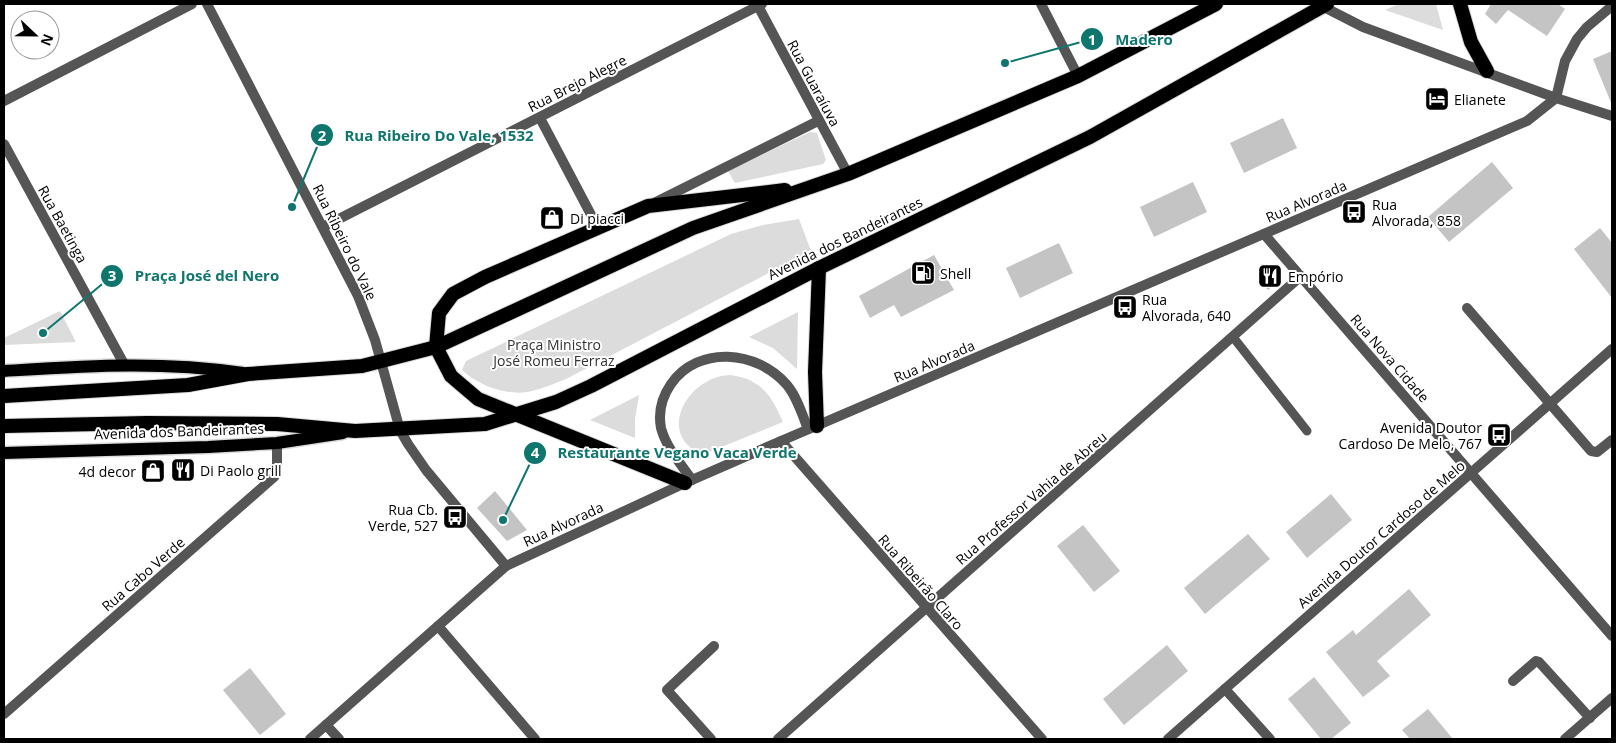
<svg xmlns="http://www.w3.org/2000/svg" width="1616" height="743" viewBox="0 0 1616 743" font-family="'Open Sans',sans-serif">
<style>
.green{fill:#dcdcdc}
.building{fill:#c4c4c4}
.lines{fill:none;stroke-linecap:round;stroke-linejoin:round}
.primary-casing{stroke:#dbdbdb;stroke-width:15}
.trunk-casing{stroke:#dbdbdb;stroke-width:16}
.service{stroke:#555;stroke-width:9}
.minor{stroke:#555;stroke-width:10}
.tertiary{stroke:#555;stroke-width:10}
.primary{stroke:#000;stroke-width:12}
.trunk{stroke:#000;stroke-width:14}
.labels{text-anchor:middle;dominant-baseline:central;stroke-width:4;stroke-linejoin:round;paint-order:stroke}
.street-label{font-size:14px;fill:#000;stroke:#fff}
.poi-label{font-size:14px;fill:#000;stroke:#fff;text-anchor:start}
.park-label{font-size:14px;fill:#333;stroke:#fff}
.leader{fill:none;stroke:#0f766e;stroke-width:2}
.callout-dot{fill:#0f766e;stroke:#fff;stroke-width:2}
.mark-label{font-size:15px;text-anchor:middle;font-weight:bold;fill:#fff}
.callout-label{font-size:15px;text-anchor:middle;font-weight:bold;fill:#0f766e;stroke:#fff;stroke-width:4;stroke-linejoin:round;paint-order:stroke}
</style>
<rect width="100%" height="100%" fill="#fff"/>
<g class="green">
<path d="M1399,4H1436L1443,30L1385,10Z"/>
<path d="M810,132L817,133L826,160L823,164L735,183L728,171Z"/>
<path d="M799,219L811,251L566,379C555,383 544,388 532,391C509,397 479,386 462,370L466,361L731,234L763,225Z"/>
<path d="M60,311L76,342L4,345V338Z"/>
<path d="M798,312L797,369L773,348L749,337Z"/>
<path d="M730,375C761,379 771,395 783,422L702,455C654,433 689,376 730,375Z"/>
<path d="M639,395L635,419V438L590,420Z"/>
</g>
<g class="building">
<path d="M1491,4H1558L1565,9L1547,36L1508,10L1496,24L1485,14Z"/>
<path d="M1612,51V105L1593,59Z"/>
<path d="M1283,118L1297,148L1244,173L1230,143Z"/>
<path d="M1492,162L1513,188L1449,242L1428,217Z"/>
<path d="M1193,182L1207,212L1154,237L1140,207Z"/>
<path d="M1600,228L1612,243V298L1574,249Z"/>
<path d="M1059,243L1073,273L1020,298L1006,268Z"/>
<path d="M934,255L954,290L901,317L894,305L870,318L859,296Z"/>
<path d="M1270,271L1279,281L1268,290L1259,281Z"/>
<path d="M495,491L527,530L507,541L477,508Z"/>
<path d="M1331,494L1352,520L1307,558L1286,532Z"/>
<path d="M1083,525L1120,571L1094,592L1057,546Z"/>
<path d="M1248,534L1270,559L1205,614L1184,588Z"/>
<path d="M1409,589L1431,615L1377,661L1390,676L1363,697L1326,652L1353,630L1356,635Z"/>
<path d="M1167,645L1188,671L1124,725L1103,699Z"/>
<path d="M250,668L286,714L260,735L223,690Z"/>
<path d="M1314,677L1351,723L1331,739H1321L1288,699Z"/>
<path d="M1428,709L1453,739H1410L1402,730Z"/>
</g>
<g class="lines">
<defs>
<g id="primary">
<path d="M4,371C88,366 159,361 243,373"/>
<path d="M4,453L208,447L277,443L343,433"/>
</g>
<g id="trunk">
<path d="M1460,4L1471,42L1487,71"/>
<path d="M4,396L188,385L248,374L362,366L436,347L693,228L848,174L1078,76L1216,4"/>
<path d="M4,426L147,423L277,424L355,431L485,424L556,402L591,386L819,268L1090,137L1327,4"/>
<path d="M817,426L815,372L819,268"/>
<path d="M685,483L478,399L451,376L436,347L439,313L453,294L485,277L648,206L785,190"/>
</g>
</defs>
<use href="#primary" class="primary-casing"/>
<use href="#trunk" class="trunk-casing"/>
<path class="service" d="M1233,337L1307,431"/>
<g class="minor">
<path d="M1041,4L1078,76"/>
<path d="M4,101L192,4"/>
<path d="M540,118L598,228"/>
<path d="M4,144L124,364"/>
<path d="M656,202L818,121"/>
<path d="M323,227L762,4"/>
<path d="M1264,234L1612,636"/>
<path d="M1467,308L1591,451L1597,452L1612,440"/>
<path d="M781,441L1527,121L1556,98L1565,61L1577,39L1587,27L1612,6"/>
<path d="M692,480C680,463 666,447 661,428C658,412 662,397 671,384C698,345 757,350 787,385C797,397 802,414 808,429"/>
<path d="M438,626L535,739"/>
<path d="M1513,681L1536,661L1539,662L1590,718"/>
<path d="M1225,689L1270,739"/>
<path d="M4,714L274,477L277,472V443"/>
<path d="M326,725L339,739"/>
<path d="M310,739L506,566"/>
<path d="M711,739L667,690L714,646"/>
<path d="M778,739L1301,276"/>
<path d="M1168,739L1612,349"/>
<path d="M1565,739L1612,698"/>
</g>
<g class="tertiary">
<path d="M207,4L358,296L375,340L400,430L408,444L426,470L506,566L685,483L781,441L1042,739"/>
<path d="M757,4L848,174"/>
<path d="M1318,4L1363,27L1556,98L1612,116"/>
</g>
<use href="#primary" class="primary"/>
<use href="#trunk" class="trunk"/>
</g>
<defs>
<symbol id="hotel-square" viewBox="-11 -11 22 22"><rect x="-9" y="-9" width="18" height="18" rx="4" fill="#000" stroke="#fff"/><path d="M-6-4.5h1.5V1H6V5H4.5V3h-9V5H-6ZM-4 0a1.8 1.8 0 1 1 3.6 0ZM.5 0V-2.5h3Q6-2.5 6 0Z" fill="#fff"/></symbol>
<symbol id="bus-square" viewBox="-11 -11 22 22"><rect x="-9" y="-9" width="18" height="18" rx="4" fill="#000" stroke="#fff"/><path d="M-5-6H5V4H4V6H2V4H-2V6H-4V4H-5ZM-3.5-4V0h7V-4ZM-3.5 1.2v1.5H-2V1.2ZM2 1.2v1.5H3.5V1.2Z" fill="#fff"/></symbol>
<symbol id="shop-square" viewBox="-11 -11 22 22"><rect x="-9" y="-9" width="18" height="18" rx="4" fill="#000" stroke="#fff"/><path d="M-5-2.5h2.3a2.7 3.5 0 0 1 5.4 0H5L5.5 6h-11ZM-1.5-2.5h3a1.5 2.3 0 0 0-3 0Z" fill="#fff"/></symbol>
<symbol id="fuel-square" viewBox="-11 -11 22 22"><rect x="-9" y="-9" width="18" height="18" rx="4" fill="#000" stroke="#fff"/><path d="M-5.5-6h7V0h2V4h1.3V-2.5L3-4.5l.8-.8L6-3V5H2.5V1h-1V6h-7ZM-4.2-4.7v3.2H.2V-4.7Z" fill="#fff"/></symbol>
<symbol id="restaurant-square" viewBox="-11 -11 22 22"><rect x="-9" y="-9" width="18" height="18" rx="4" fill="#000" stroke="#fff"/><path d="M-5-6h1v4h1v-4h1v4h1v-4h1v5L-1.5 .5V6h-2V.5L-5-1ZM5-6V6H3V1.5H1.5Q1.5-4 5-6Z" fill="#fff"/></symbol>
</defs>
<g fill-rule="evenodd">
<use href="#hotel-square" x="1423" y="85" width="28" height="28"/>
<use href="#bus-square" x="1340" y="198" width="28" height="28"/>
<use href="#shop-square" x="538" y="204" width="28" height="28"/>
<use href="#fuel-square" x="909" y="259" width="28" height="28"/>
<use href="#restaurant-square" x="1256" y="262" width="28" height="28"/>
<use href="#bus-square" x="1111" y="293" width="28" height="28"/>
<use href="#bus-square" x="1485" y="421" width="28" height="28"/>
<use href="#restaurant-square" x="169" y="456" width="28" height="28"/>
<use href="#shop-square" x="139" y="457" width="28" height="28"/>
<use href="#bus-square" x="441" y="503" width="28" height="28"/>
</g>
<g class="labels">
<g class="street-label">
<text transform="translate(577 83) rotate(-27)">Rua Brejo Alegre</text>
<text transform="translate(814 83) rotate(62)">Rua Guaraíuva</text>
<text transform="translate(1306 201) rotate(-23)">Rua Alvorada</text>
<text transform="translate(63 224) rotate(61)">Rua Baetinga</text>
<text transform="translate(845 238) rotate(-26)">Avenida dos Bandeirantes</text>
<text transform="translate(345 242) rotate(64)">Rua Ribeiro do Vale</text>
<text transform="translate(1390 358) rotate(49)">Rua Nova Cidade</text>
<text transform="translate(934 361) rotate(-23)">Rua Alvorada</text>
<text transform="translate(179 431) rotate(-2)">Avenida dos Bandeirantes</text>
<text transform="translate(1031 498) rotate(-41)">Rua Professor Vahia de Abreu</text>
<text transform="translate(563 524) rotate(-25)">Rua Alvorada</text>
<text transform="translate(1381 534) rotate(-41)">Avenida Doutor Cardoso de Melo</text>
<text transform="translate(143 574) rotate(-41)">Rua Cabo Verde</text>
<text transform="translate(921 582) rotate(49)">Rua Ribeirão Claro</text>
</g>
<g class="poi-label">
<text x="1454" y="99">Elianete</text>
<text x="1372" y="204">Rua<tspan x="1372" dy="16">Alvorada, 858</tspan></text>
<text x="570" y="218">Di piacci</text>
<text x="940" y="273">Shell</text>
<text x="1288" y="276">Empório</text>
<text x="1142" y="299">Rua<tspan x="1142" dy="16">Alvorada, 640</tspan></text>
<text x="1482" y="427" text-anchor="end">Avenida Doutor<tspan x="1482" dy="16">Cardoso De Melo, 767</tspan></text>
<text x="200" y="470">Di Paolo grill</text>
<text x="136" y="471" text-anchor="end">4d decor</text>
<text x="438" y="509" text-anchor="end">Rua Cb.<tspan x="438" dy="16">Verde, 527</tspan></text>
</g>
<g class="park-label">
<text x="554" y="344">Praça Ministro<tspan x="554" dy="16">José Romeu Ferraz</tspan></text>
</g>
</g>
<path class="leader" d="M1005 63L1092 39M292 207L322 135M43 333L112 276M503 520L535 453"/>
<g class="callout-dot">
<circle cx="1005" cy="63" r="5"/>
<circle cx="292" cy="207" r="5"/>
<circle cx="43" cy="333" r="5"/>
<circle cx="503" cy="520" r="5"/>
<circle cx="1092" cy="39" r="12"/>
<circle cx="322" cy="135" r="12"/>
<circle cx="112" cy="276" r="12"/>
<circle cx="535" cy="453" r="12"/>
</g>
<g class="mark-label">
<text x="1092" y="45">1</text>
<text x="322" y="141">2</text>
<text x="112" y="281">3</text>
<text x="535" y="458">4</text>
</g>
<g class="callout-label">
<text x="1144" y="45">Madero</text>
<text x="439" y="141">Rua Ribeiro Do Vale, 1532</text>
<text x="207" y="281">Praça José del Nero</text>
<text x="677" y="458">Restaurante Vegano Vaca Verde</text>
</g>
<rect width="1616" height="743" fill="none" stroke="#000000" stroke-width="10"/>
<g transform="translate(35 35) rotate(112)"><circle r="24" fill="#ffffff" stroke="#999999"/>
<path d="M0-4L9 19L0 12L-9 19Z" fill="#000000"/>
<text y="-8" font-size="14" font-weight="bold" text-anchor="middle" fill="#000000">N</text>
</g>
</svg>
